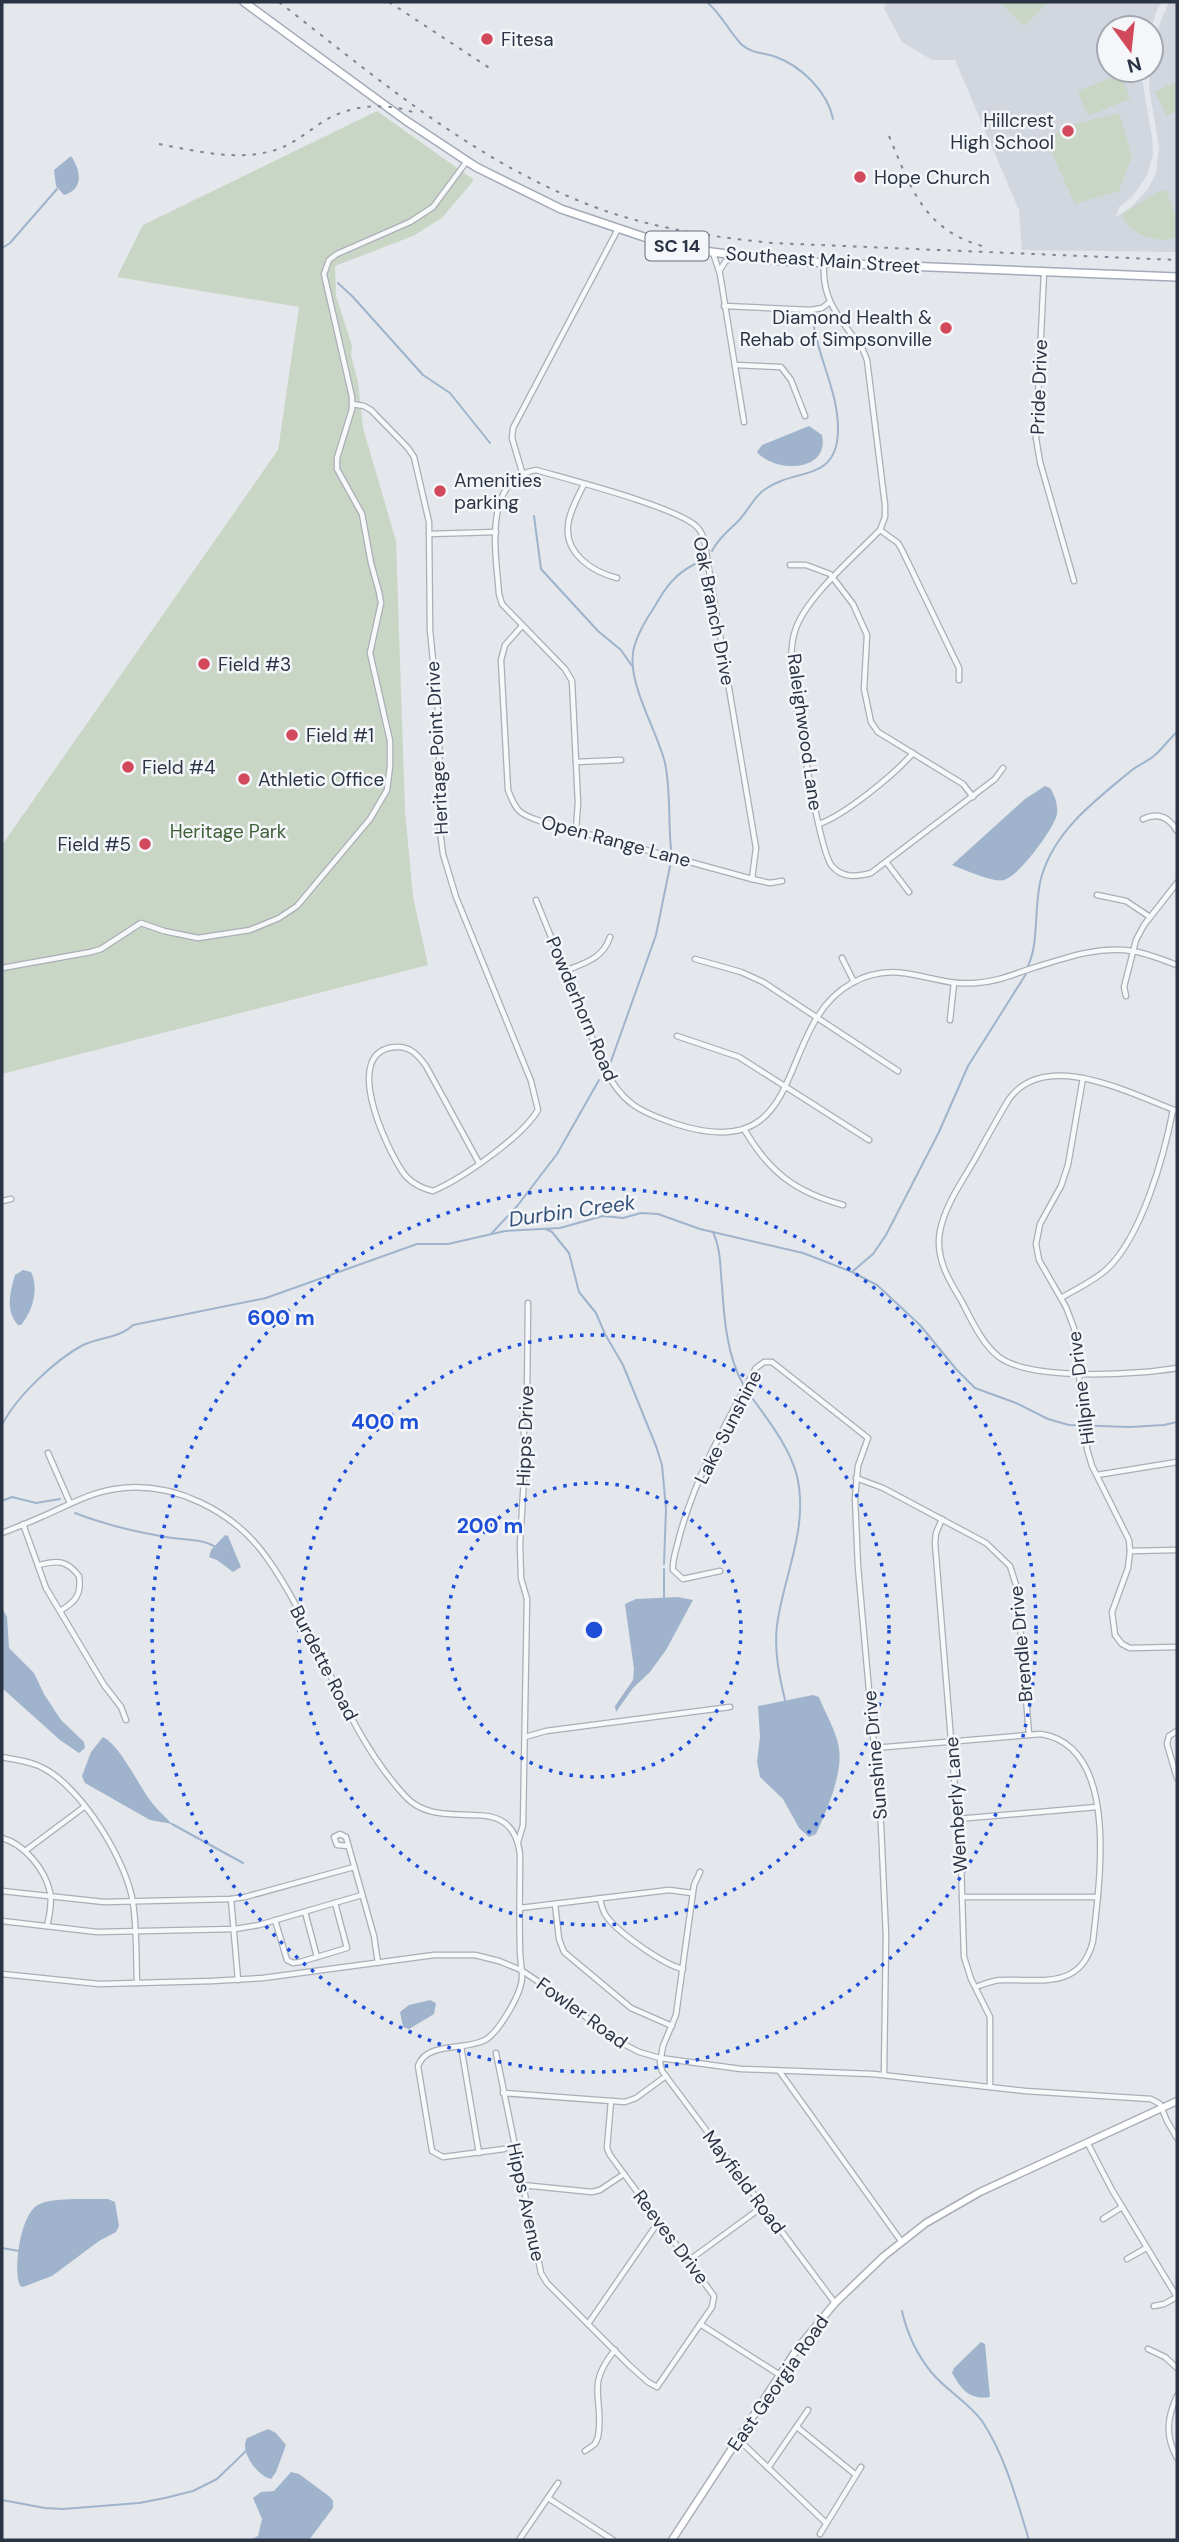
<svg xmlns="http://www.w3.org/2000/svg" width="1179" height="2542" viewBox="0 0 1179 2542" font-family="'DM Sans',sans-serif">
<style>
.built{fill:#d2d6de}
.green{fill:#c9d6c5}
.water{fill:#9fb4cc}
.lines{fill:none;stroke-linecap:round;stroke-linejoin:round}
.stream{stroke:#9fb4cc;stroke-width:2}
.street-casing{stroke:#a9aeb7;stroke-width:7}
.secondary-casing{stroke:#a9aeb7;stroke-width:9}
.primary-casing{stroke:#a3abb8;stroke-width:10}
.street{stroke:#f7f8fa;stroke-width:4.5}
.secondary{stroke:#fff;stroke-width:6}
.primary{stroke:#fff;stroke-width:7}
.rail{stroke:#7d8696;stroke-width:2;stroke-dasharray:3.5 7;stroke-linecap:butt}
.ring{fill:none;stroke:#1d4ed8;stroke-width:3.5;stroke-dasharray:3.5 7}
.poi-dot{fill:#d1495b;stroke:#f4f6f9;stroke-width:2.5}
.labels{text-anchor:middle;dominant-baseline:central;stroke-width:5;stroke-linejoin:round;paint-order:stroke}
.shield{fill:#f4f6f9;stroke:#676e7b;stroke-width:2}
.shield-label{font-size:18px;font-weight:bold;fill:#2b3445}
.poi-label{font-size:19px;fill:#2b3445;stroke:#f4f6f9;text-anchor:start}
.street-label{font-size:19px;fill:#2b3445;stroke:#f4f6f9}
.park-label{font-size:19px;fill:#3f6138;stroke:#f4f6f9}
.water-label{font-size:21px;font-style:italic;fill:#34527a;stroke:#f4f6f9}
.centre{fill:#1d4ed8;stroke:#f4f6f9;stroke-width:3.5}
.ring-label{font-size:21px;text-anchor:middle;font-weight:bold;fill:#1d4ed8;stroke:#f4f6f9;stroke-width:5;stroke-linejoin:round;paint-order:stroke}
</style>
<rect width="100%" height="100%" fill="#e4e7ec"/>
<path class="built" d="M886,2H1162L1156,12L1151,30V28H1109V70H1143L1142,79L1152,138L1153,155L1147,175L1133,196L1119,207L1116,217L1130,208L1148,189L1156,173L1159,147L1149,88L1151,56L1161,20L1169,2H1177V252L1022,250L1019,210L955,60H932L902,42L884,8Z"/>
<g class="green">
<path d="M999,2H1048L1024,26Z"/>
<path d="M1121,74L1130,99L1088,116L1078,91Z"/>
<path d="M1177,81V111L1167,116L1155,92Z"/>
<path d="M377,111L474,180L442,218L413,236L335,266L336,296L352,346L351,355L358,382L363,428L396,541L405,811L413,897L428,965L2,1074V845L278,450L299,307L117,277L143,225Z"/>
<path d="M1119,113L1132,156L1119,191L1075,204L1045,138L1075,124Z"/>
<path d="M1161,190L1166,191L1177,218V238C1155,243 1131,237 1122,214Z"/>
</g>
<g class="water">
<path d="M71,156C81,171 84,189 64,195L56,186L54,170Z"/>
<path d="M809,426L822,435C830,473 774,473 757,452L762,445Z"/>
<path d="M1045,786L1050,788C1055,796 1058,804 1057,814C1054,829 1018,877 1004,880C993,883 963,869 952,865L1025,799Z"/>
<path d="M23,1270L31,1272C39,1289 33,1311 21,1325H18C5,1310 10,1293 15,1275Z"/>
<path d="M225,1535L228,1536L241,1567L233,1572L217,1560L209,1557L211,1550Z"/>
<path d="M678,1597L693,1600L666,1650L650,1672L633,1688L616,1712L615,1706L633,1680L634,1669L625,1604L636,1599Z"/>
<path d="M2,1608L7,1617L9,1648L34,1673L44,1694L61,1720L84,1742L85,1748L79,1753L60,1740L2,1688Z"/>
<path d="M813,1695L819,1697C825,1713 837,1732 839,1749C843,1774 826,1812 816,1834L809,1837L799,1828L783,1799L760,1777L757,1762L760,1737L758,1706Z"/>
<path d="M103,1737C121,1746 139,1787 153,1804C158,1811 166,1817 172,1824L150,1820L85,1783L82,1776L91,1752Z"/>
<path d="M430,2000L436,2003L434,2014L409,2029L403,2027L400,2012L409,2005Z"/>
<path d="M75,2199H108L115,2202L119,2226L116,2232L99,2241L52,2276L23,2287L20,2286C13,2269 20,2218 36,2206C47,2199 62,2200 75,2199Z"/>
<path d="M981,2342L985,2344L990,2397C969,2400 962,2390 952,2373L954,2368Z"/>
<path d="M268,2429L276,2433L286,2445L276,2472L271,2479C257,2476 239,2451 247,2438Z"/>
<path d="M291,2472L299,2474L330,2497L333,2501V2508L309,2540H250L258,2536L262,2519L253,2498L261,2492L274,2491Z"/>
</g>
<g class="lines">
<g class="stream">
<path d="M707,2C721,14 729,31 741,44C752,54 763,52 776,57C801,66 828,92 833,119"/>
<path d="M2,248L10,243L57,189"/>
<path d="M338,283L353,297L423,375L450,393L490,443"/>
<path d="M534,516L541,569L598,631L621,650L632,666"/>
<path d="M712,551C719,537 730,530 740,519C749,509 754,497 764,490C795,467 836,483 838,432C839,392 818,359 813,321"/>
<path d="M671,849C668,820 671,791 665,763C657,729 623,678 635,644C639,631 647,618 655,606C665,588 676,573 695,564"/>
<path d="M1028,966C1040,940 1033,903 1042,875C1056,829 1097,799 1132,770C1139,765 1148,761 1155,755C1163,748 1169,739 1177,732"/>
<path d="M610,1064L656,935L670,866"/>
<path d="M546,1229L552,1232L569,1253L579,1292L596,1313L605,1334L623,1365L656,1446L662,1465L666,1509L664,1564"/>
<path d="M713,1232C721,1249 720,1267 722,1286C724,1318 727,1356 743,1384"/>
<path d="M492,1233L518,1205L557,1154L599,1080"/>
<path d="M853,1271L873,1254L886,1235L939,1132L968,1066L1026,974"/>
<path d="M748,1392C766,1418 789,1445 797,1476C809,1528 784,1574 777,1625C774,1650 779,1675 785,1700"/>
<path d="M2,1425C16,1397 55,1360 83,1345C100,1337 120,1338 133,1325L266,1298L417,1244H448L505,1231L560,1228L603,1216L623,1218L641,1213L658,1214L700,1229L803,1253L852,1272L877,1285L920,1325L956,1369L975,1388L1016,1403L1048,1419L1069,1425L1130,1427L1164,1425L1177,1422"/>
<path d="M2,1501L12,1497L36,1503L60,1499"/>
<path d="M75,1513C103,1524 136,1532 166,1537C182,1540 199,1538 214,1546"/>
<path d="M664,1597V1569"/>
<path d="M172,1824L243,1863"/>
<path d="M2,2248L19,2251"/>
<path d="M902,2311C907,2333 917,2355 932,2373C947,2391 968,2402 982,2421C1005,2455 1017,2501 1029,2540"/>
<path d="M2,2500L45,2508L63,2509L139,2503L165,2498L193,2491L217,2479L246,2451"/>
</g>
<defs>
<g id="street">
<path d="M713,253L720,274L744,422"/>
<path d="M824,263C821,302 842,320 863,350L867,360L885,505V517L880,530C855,556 805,598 795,631C791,643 791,656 792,668C794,695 819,852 832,866C842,878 856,877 871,873L995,779L1003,768"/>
<path d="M720,270L725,262L733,256"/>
<path d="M1044,272L1036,438L1040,462L1074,581"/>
<path d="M724,306L811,310L822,308L830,302"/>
<path d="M735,365L781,367L791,380L805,416"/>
<path d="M352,404L364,406L371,410L408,448L414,457L429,522L430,630L439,722L440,831L443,854L456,897L531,1081L538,1110C522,1137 463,1178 433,1191C421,1188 409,1182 402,1171C386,1147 340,1050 396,1047C410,1046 418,1055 426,1066L479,1163"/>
<path d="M522,472L512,438L513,428L618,229"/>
<path d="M584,484C578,497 569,512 568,526C565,554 593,572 617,578"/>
<path d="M880,530L898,543L902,550L959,668V680"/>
<path d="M429,534L496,532"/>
<path d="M790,565H806L830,574L853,604L867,635L864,689L871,722L878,732L963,784L973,797"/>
<path d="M522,626L505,645L501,660L508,790C516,811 519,814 540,821L752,879L770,883L782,881"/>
<path d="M576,762L621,760"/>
<path d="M1143,819C1158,812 1169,817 1177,831"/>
<path d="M819,824C845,815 895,774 913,753"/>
<path d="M576,829L578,803L572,681L565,669L502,604L499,594C496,554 482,479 536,470C567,479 681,508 698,528C706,537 706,553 708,564L756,848L752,879"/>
<path d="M887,863L909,892"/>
<path d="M1097,895L1126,901L1150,917"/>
<path d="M536,900L604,1067C621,1103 640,1112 676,1124C812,1168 773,1026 852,983C899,957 930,987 976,983C996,982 1014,974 1033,968C1065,958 1097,946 1132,951C1147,953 1163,960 1177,965"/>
<path d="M842,958L854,982"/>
<path d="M695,959L741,972L763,982L898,1071"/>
<path d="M2,968L91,952L101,949L141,923L164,931L198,938L250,930L279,918L297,906L370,819L387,790L390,766V741L370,653L381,603L379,592L371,563L362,514L337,469V458L352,409V397L324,274L329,260L337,254L410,222L433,207L467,161"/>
<path d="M565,971C584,963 603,959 610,937"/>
<path d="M1126,996L1124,987L1136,940L1144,925L1177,883"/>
<path d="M950,1020L954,983"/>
<path d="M677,1036L739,1057L869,1140"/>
<path d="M1083,1078L1068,1165L1061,1186L1040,1224L1036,1244L1039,1260L1066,1307L1074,1328L1087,1449L1092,1466L1129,1540L1130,1551L1128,1568L1112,1612L1115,1635L1122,1644L1130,1648L1177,1647"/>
<path d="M1177,1111C1131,1094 1046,1048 1009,1099C997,1119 986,1139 975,1159C962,1182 945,1205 940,1231C935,1257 948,1279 961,1300C971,1319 982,1344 999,1357C1031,1381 1138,1375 1177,1368"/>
<path d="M744,1129C769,1172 795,1192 843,1205"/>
<path d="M2,1201L11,1199"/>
<path d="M1061,1298C1076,1289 1094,1281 1107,1269C1142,1236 1164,1156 1173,1110"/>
<path d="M48,1453L70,1503"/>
<path d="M1097,1475L1177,1462"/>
<path d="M856,1478L883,1488L986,1543L1010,1566L1017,1588L1029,1734"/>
<path d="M942,1519L936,1533L935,1543L961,1863L964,1957L971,1979L990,2017V2087"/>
<path d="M23,1524L46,1588L104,1685L121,1707L126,1720"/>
<path d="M2,1533C15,1528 28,1523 41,1517C65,1507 88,1493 115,1489C173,1480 234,1511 267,1558C320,1632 342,1728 405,1796C442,1837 511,1786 520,1854C520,1886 519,1918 520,1950C520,1959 522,1968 522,1977C522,1993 499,2032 485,2040C465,2051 427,2041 418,2066L432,2151L443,2157L504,2149"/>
<path d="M1130,1551L1177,1550"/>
<path d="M39,1565C57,1560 67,1560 79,1576C82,1595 75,1602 60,1611"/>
<path d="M720,1571L683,1579L673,1570C672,1559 677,1548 679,1538C695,1477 726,1423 756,1368L764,1362H772L868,1438L858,1466L855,1498L858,1567L881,1825L886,1936L884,2074"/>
<path d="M1177,1731L1169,1736L1167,1744L1177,1778"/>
<path d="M525,1737L546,1731L730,1707"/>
<path d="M874,1748L1041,1734C1121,1747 1099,1885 1093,1941C1081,1990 1040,1979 1002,1980C993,1980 984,1984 976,1987"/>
<path d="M2,1757C16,1760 31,1761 43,1768C81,1787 127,1861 133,1903C137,1929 136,1957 137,1983"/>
<path d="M957,1819L1097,1807"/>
<path d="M2,1838C24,1844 45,1869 50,1892C52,1903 50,1914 47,1926"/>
<path d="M518,1842L523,1825L527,1599L521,1578L520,1544L526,1445L522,1422L527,1397L528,1303"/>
<path d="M348,1846L337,1845L334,1837L340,1834L346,1837L374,1936L378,1963"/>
<path d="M25,1851L84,1807"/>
<path d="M700,1872L694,1885L676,2015L663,2046L660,2063L662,2071L835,2303"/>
<path d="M2,1891L104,1902L231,1899L245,1897L354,1867"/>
<path d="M962,1897H1098"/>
<path d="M600,1898C601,1904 602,1909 605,1914C615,1931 664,1965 683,1969"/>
<path d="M231,1899L238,1980"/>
<path d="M555,1904L559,1939L564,1952L631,2008L672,2026"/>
<path d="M520,1908L669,1890L692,1893"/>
<path d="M305,1912L317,1957"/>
<path d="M275,1920L287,1960L293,1963L300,1962L347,1948L335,1903"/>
<path d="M2,1921L97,1932L235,1929L259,1925L362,1895"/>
<path d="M2,1974L99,1984L212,1981L263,1978L434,1955H475L499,1961L521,1970L561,1997L612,2038L639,2052L660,2058L741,2069L873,2074L1025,2091L1151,2099L1160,2104L1167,2121L1177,2138"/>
<path d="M461,2046L479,2153"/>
<path d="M496,2053L541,2273L547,2283L630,2366L648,2382L657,2387L712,2307L714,2296L610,2155L607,2148L611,2101"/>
<path d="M780,2072L901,2241"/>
<path d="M503,2093L625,2102L636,2098L666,2076"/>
<path d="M1087,2142L1112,2190L1177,2297"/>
<path d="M522,2185L592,2192L600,2190L624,2174"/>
<path d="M1103,2219L1122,2207"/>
<path d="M1127,2259L1146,2248"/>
<path d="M688,2261L762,2207"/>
<path d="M1154,2306L1164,2304L1177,2297"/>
<path d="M588,2324L659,2221"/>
<path d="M700,2324L780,2375"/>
<path d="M1148,2349L1165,2357L1177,2368"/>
<path d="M1177,2396C1167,2418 1165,2436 1177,2458"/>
<path d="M797,2427L856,2475"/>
<path d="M738,2439L826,2523"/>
<path d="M585,2451L595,2444L598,2437C605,2398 584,2387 615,2350"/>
<path d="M768,2468L808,2410"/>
<path d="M548,2498L613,2540"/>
<path d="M820,2534L861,2467"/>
<path d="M519,2540L558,2483"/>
</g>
<path id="secondary" d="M672,2540L797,2349L835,2303L884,2256L926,2223L980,2192L1177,2101"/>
<path id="primary" d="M244,2L405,120L476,167L561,209L644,237L704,251L781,261L1177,277"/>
</defs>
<use href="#street" class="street-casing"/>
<use href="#secondary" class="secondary-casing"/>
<use href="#primary" class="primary-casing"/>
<use href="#street" class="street"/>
<use href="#secondary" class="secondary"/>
<use href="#primary" class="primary"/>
<g class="rail">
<path d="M279,2C379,80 479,165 600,209C656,229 714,237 772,243L1177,260"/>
<path d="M389,2L491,69"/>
<path d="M889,136C911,188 923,229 982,246"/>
<path d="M159,144C196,151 235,161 272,151C291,146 307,132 324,121C352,104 388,102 418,114"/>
</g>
</g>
<g class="ring">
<circle cx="594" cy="1630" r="147"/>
<circle cx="594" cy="1630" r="295"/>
<circle cx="594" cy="1630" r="442"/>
</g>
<g class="poi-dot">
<circle cx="487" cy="39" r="7"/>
<circle cx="1068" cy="131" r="7"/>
<circle cx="860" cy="177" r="7"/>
<circle cx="946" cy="328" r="7"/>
<circle cx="440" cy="491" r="7"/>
<circle cx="204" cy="664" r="7"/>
<circle cx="292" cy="735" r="7"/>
<circle cx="128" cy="767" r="7"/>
<circle cx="244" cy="779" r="7"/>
<circle cx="145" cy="844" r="7"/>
</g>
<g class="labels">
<rect class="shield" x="645.5" y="231.5" width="63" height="29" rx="5"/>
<g class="shield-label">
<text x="677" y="246">SC 14</text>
</g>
<g class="poi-label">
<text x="501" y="39">Fitesa</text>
<text x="1054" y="120" text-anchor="end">Hillcrest<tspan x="1054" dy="22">High School</tspan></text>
<text x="874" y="177">Hope Church</text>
<text x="932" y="317" text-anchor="end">Diamond Health &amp;<tspan x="932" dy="22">Rehab of Simpsonville</tspan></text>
<text x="454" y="480">Amenities<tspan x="454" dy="22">parking</tspan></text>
<text x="218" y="664">Field #3</text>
<text x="306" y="735">Field #1</text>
<text x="142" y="767">Field #4</text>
<text x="258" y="779">Athletic Office</text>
<text x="131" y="844" text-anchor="end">Field #5</text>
</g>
<g class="street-label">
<text transform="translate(823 260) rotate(4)">Southeast Main Street</text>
<text transform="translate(1039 387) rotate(-88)">Pride Drive</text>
<text transform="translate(714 611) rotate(79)">Oak Branch Drive</text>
<text transform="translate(805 732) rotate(82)">Raleighwood Lane</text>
<text transform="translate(437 748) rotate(-93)">Heritage Point Drive</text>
<text transform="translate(616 841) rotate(15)">Open Range Lane</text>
<text transform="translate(582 1009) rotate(67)">Powderhorn Road</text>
<text transform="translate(1081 1388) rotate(-97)">Hillpine Drive</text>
<text transform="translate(728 1427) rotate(-63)">Lake Sunshine</text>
<text transform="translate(525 1436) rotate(-88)">Hipps Drive</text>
<text transform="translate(1021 1644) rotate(-95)">Brendle Drive</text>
<text transform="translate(324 1663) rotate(63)">Burdette Road</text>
<text transform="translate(875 1755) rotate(-95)">Sunshine Drive</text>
<text transform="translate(956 1805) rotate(-94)">Wemberly Lane</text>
<text transform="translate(582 2013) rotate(36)">Fowler Road</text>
<text transform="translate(744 2182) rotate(53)">Mayfield Road</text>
<text transform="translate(526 2202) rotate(78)">Hipps Avenue</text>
<text transform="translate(671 2237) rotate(53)">Reeves Drive</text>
<text transform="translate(778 2383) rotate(-55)">East Georgia Road</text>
</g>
<g class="park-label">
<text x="228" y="831">Heritage Park</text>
</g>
<g class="water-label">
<text transform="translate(572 1211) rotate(-8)">Durbin Creek</text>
</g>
</g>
<circle cx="594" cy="1630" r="10" class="centre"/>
<g class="ring-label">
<text x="281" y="1325">600 m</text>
<text x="385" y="1429">400 m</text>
<text x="490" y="1533">200 m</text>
</g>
<rect width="1179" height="2542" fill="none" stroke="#2b3445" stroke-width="7"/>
<g transform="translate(1130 49) rotate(165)"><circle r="33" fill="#f4f6f9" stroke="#a4a8b1" stroke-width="2"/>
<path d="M0-5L12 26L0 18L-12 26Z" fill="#d1495b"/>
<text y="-10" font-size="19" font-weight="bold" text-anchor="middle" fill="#2b3445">N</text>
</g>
</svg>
